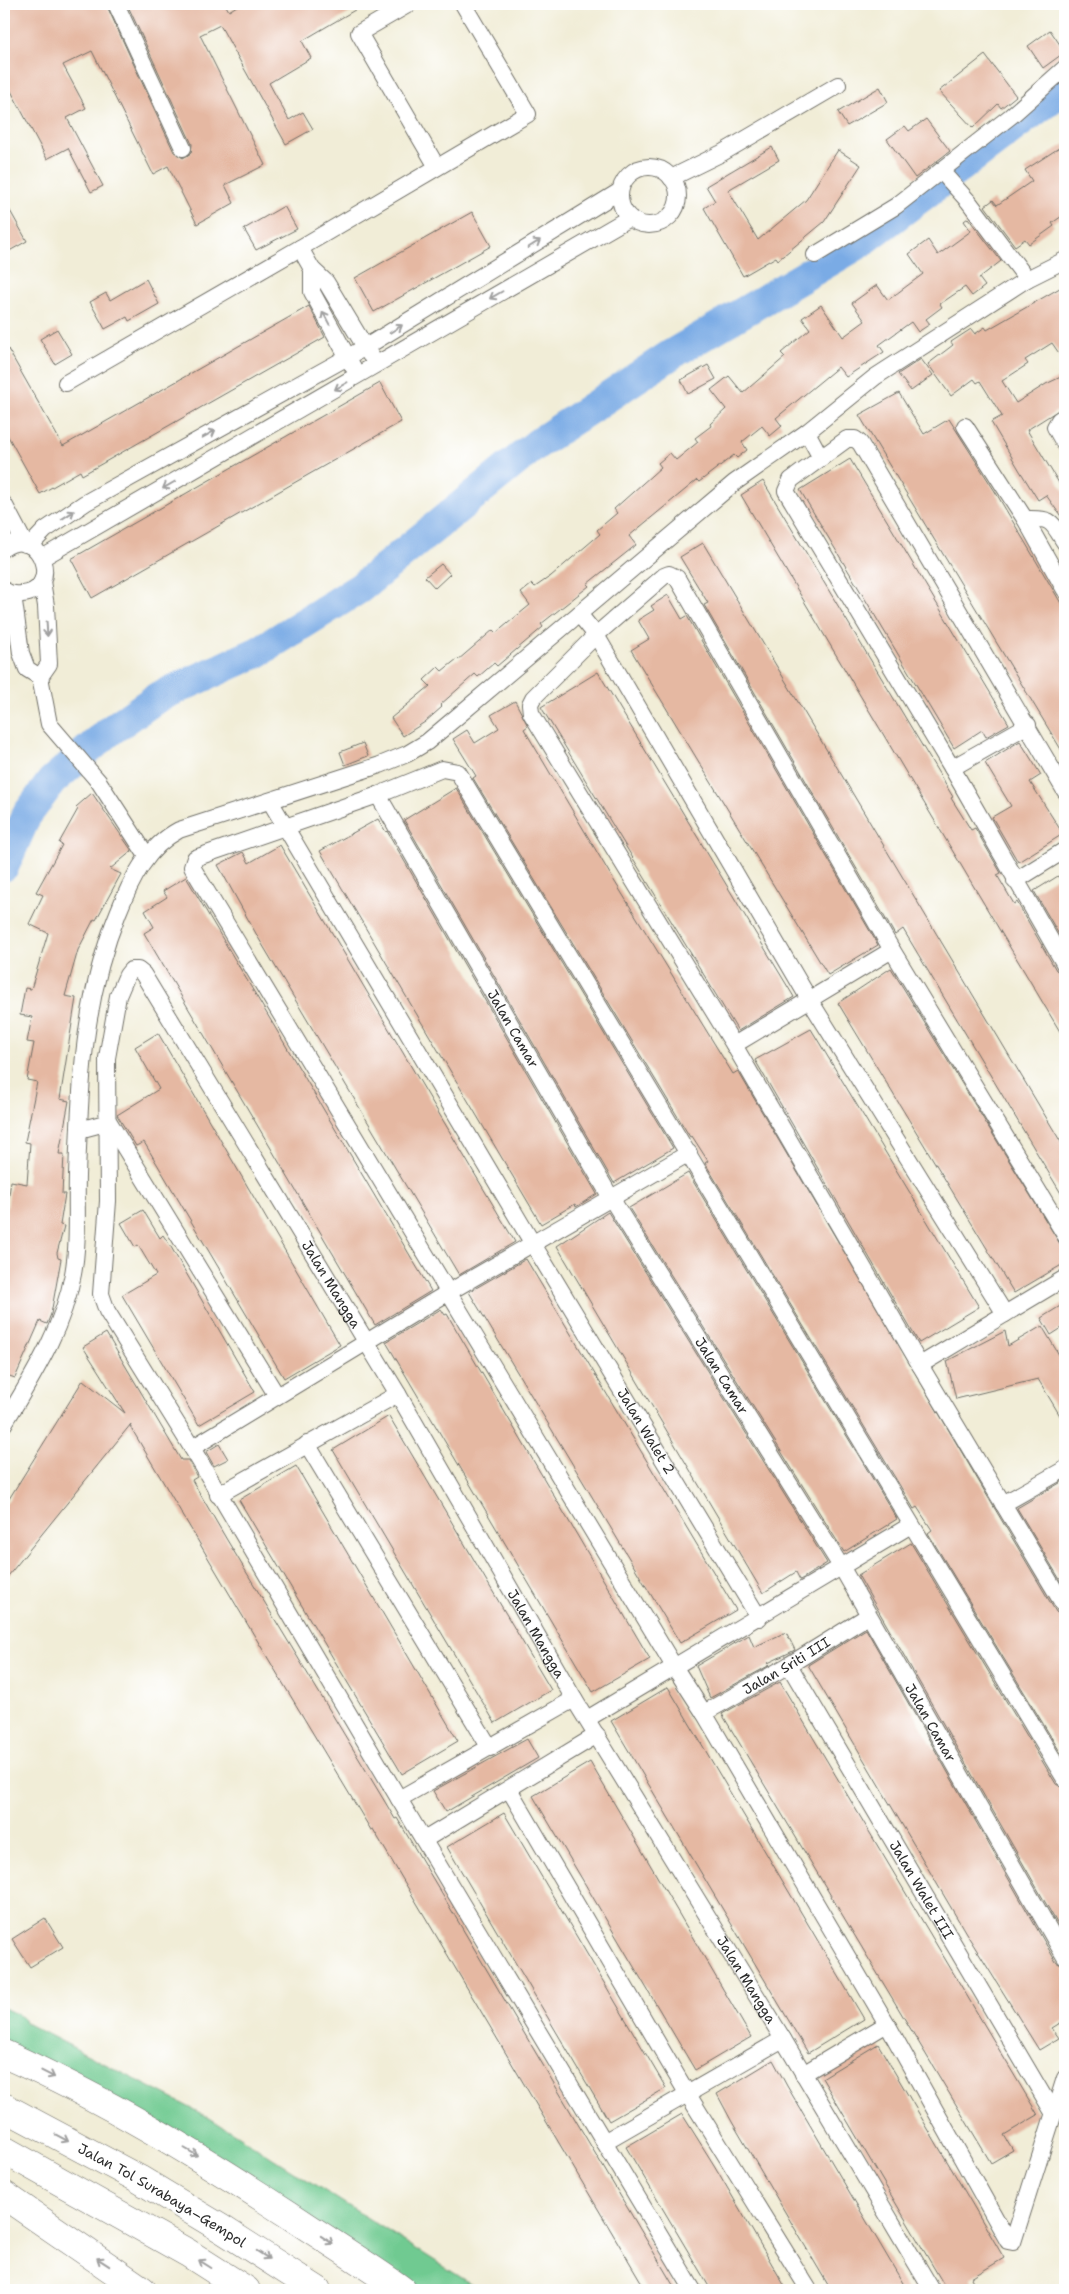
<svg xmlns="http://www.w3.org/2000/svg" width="1069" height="2294" viewBox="0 0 1069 2294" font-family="'Shantell Sans',sans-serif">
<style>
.green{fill:#70ca91;stroke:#4e7a5e}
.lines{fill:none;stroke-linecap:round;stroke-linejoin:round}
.river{stroke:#7aabe5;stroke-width:31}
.building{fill:#e5b8a2}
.street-casing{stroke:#706f67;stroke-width:18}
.highway-casing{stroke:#706f67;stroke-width:29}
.street{stroke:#fff;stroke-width:16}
.highway{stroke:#fff;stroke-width:28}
.oneway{stroke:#a0a0a0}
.labels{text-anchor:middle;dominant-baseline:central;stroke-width:4;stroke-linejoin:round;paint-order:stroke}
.street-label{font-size:14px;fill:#2b2b2b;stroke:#fff}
</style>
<rect width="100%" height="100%" fill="#fff"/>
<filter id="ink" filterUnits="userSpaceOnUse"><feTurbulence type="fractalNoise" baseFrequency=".02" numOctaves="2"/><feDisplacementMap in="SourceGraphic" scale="10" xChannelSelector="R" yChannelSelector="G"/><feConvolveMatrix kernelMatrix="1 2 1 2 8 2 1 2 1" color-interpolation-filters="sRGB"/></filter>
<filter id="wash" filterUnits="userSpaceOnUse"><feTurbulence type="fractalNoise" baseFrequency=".0096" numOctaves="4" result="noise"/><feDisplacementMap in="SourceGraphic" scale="20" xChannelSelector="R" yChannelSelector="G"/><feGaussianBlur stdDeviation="1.12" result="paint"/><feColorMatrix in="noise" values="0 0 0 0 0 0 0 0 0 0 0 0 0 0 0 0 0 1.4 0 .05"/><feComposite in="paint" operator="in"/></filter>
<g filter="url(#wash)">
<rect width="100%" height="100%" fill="#f1edd7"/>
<path class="green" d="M4,2008L22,2017L26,2023L208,2117L481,2290H402L4,2054Z"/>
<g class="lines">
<path class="river" d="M4,866L26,816L52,781L111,730L158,697L258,652L360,588L537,444L672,354L859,244L1065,88"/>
</g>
<g id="blocks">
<g class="building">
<path d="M4,4H106L174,152L183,158L191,153L192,144L127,4H225L229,11L240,4H365L302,41L311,58L269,83L289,120L303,112L313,129L286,144L220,25L200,35L265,165L225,185L234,203L197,224L168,166L153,174L92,51L63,65L86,108L67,118L103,186L91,192L68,148L47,159L11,91L4,95Z"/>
<path d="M1050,30L1065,52L1043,68L1028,46Z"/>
<path d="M985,55L1016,96L1001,108L998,104L973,128L939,91Z"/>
<path d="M880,87L888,102L847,126L838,112Z"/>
<path d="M926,119L950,151L915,178L887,139L905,126L909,131Z"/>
<path d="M1065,144V214L1052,223L1054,226L1029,244L1025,239L1015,246L985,206L993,200L997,205L1032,181L1025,170Z"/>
<path d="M772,147L779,160L728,190L758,240L806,200L838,150L861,165L824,222L778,260L776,257L743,276L704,208L715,201L706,186Z"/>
<path d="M4,200L27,241L4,254Z"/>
<path d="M284,206L297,229L256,250L244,229Z"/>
<path d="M472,212L491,246L374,312L355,278Z"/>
<path d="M968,218L1001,261L979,278L985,286L972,296L965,287L940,304L942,307L926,319L930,324L918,332L911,322L879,345L884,352L846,377L838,367L776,418L782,426L770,436L762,426L742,442L747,450L737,458L734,455L699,482L697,480L629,536L636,545L587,584L589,586L541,624L543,627L497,666L494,663L478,677L475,674L440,705L442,707L425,722L403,736L391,718L430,686L424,680L438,667L442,671L457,659L458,660L493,630L496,633L530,605L521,593L532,584L535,587L551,576L600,534L597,530L617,513L614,509L661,467L658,463L670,453L676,460L698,442L695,438L711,426L710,424L726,409L711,390L729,376L743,393L785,357L781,353L810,329L802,318L821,305L843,337L865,321L852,303L877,285L888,300L923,274L909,254L928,240L938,255L971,231L964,221Z"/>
<path d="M146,279L159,304L129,321L127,317L105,329L90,302L106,293L110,300Z"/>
<path d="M1065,285V362L1052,343L1025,360L1028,364L1002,381L1016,403L1046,384L1065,375V406L1027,430L1065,493V522L1046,495L1038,500L1020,471L991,422L1002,416L980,381L977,383L974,379L951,396L928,364L953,345L951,342L971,329L975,334L985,327L987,330Z"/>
<path d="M309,306L325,337L82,475L80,471L40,494L4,429V342L63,446Z"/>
<path d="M57,329L72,354L55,364L40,339Z"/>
<path d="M921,359L933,375L911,391L898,374Z"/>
<path d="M708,365L716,379L688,394L681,380Z"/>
<path d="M380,383L401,422L92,598L71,559Z"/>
<path d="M899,393L924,434L949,419L996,493L1065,610V756L859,415Z"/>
<path d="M850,459L1009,724L986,737L982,730L954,748L800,490Z"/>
<path d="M763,481L953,797L951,798L971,830L975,828L1001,873L997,875L1014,904L1017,902L1056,970L1065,975V1040L741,495Z"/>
<path d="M703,543L1065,1149V1200L903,929L895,935L704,605L708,603L680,557Z"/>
<path d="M441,564L450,574L435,588L425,577Z"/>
<path d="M668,595L682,619L687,616L878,945L828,975L631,650L649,639L638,620L654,610L651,606Z"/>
<path d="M598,672L794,997L738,1031L541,707Z"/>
<path d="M515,701L528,726L524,729L610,874L733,1074L738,1071L995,1509L1056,1612L1065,1617V1760L928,1533L932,1530L917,1507L914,1509L705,1163L708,1161L692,1136L690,1137L473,778L476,776L453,739L467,730L475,743L499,728L491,715Z"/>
<path d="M1020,741L1041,775L1030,782L1063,834L1018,862L992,817L1011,806L985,763Z"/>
<path d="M363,743L368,756L345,765L340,752Z"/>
<path d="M456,788L673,1148L614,1183L404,820Z"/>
<path d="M92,793L132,851L110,869L121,874L96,920L94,919L78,950L65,996L76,998L60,1099L69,1101L59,1154H64L62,1194H65L60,1225L64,1226L57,1253L58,1258L61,1259L51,1314L47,1324L40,1321L15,1378L4,1374V1216H6L11,1181L27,1184L30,1143L25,1142L37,1082L27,1080L34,1043L27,1042L32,1017L20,1015L25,988L31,989L48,933L29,924L43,895L36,892L62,845L59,843L78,809L76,807Z"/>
<path d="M378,819L386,832L387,831L597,1194L576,1207L575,1204L541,1224L320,851Z"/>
<path d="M280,845L515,1242L459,1275L259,939L218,865L243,852L249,863Z"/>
<path d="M1058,876L1065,888V945L1034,891Z"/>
<path d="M186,877L431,1291L375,1325L144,933L154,927L145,911L167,897L163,891Z"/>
<path d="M891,968L1065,1252V1263L1014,1293L838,1003Z"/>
<path d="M811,1029L979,1307L919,1343L755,1060Z"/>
<path d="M158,1033L340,1345L284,1378L144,1142L136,1146L117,1115L159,1089L135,1047Z"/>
<path d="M688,1173L897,1519L844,1552L629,1208Z"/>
<path d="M143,1210L160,1238L163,1235L171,1247L255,1392L199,1425L122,1295L156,1275L138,1245L135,1247L121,1223Z"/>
<path d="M608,1212L827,1563L800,1580L796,1572L763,1593L557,1246Z"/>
<path d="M526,1259L736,1610L680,1643L469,1292Z"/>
<path d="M1065,1303V1326L1051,1335L1041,1318Z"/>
<path d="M441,1309L445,1315L447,1314L650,1659L593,1692L386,1342Z"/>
<path d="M1042,1326L1065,1365V1424L1038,1379L956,1399L947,1361L1005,1331L1008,1346Z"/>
<path d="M106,1333L181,1460H188L197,1477L192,1480L227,1540L385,1802L395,1819L397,1818L676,2290H646L373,1829L371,1830L239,1610L130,1426L131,1424L4,1581V1507L83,1380L125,1413L83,1347Z"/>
<path d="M389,1416L551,1690L495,1723L333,1450Z"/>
<path d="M219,1444L228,1459L214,1466L206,1452Z"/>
<path d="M296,1466L458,1741L402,1774L239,1500Z"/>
<path d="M1065,1480V1588L1017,1508Z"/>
<path d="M911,1543L1056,1784L1065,1789V1937L858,1575Z"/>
<path d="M866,1629L1056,1962L1065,1967V2020L1052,2028L1059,2038L1039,2050L966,1933L808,1665Z"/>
<path d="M786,1632L795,1650L768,1663L770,1665L710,1698L696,1666L749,1635L754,1647Z"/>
<path d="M780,1682L1038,2115L1004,2135L1013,2150L991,2163L722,1714Z"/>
<path d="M668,1687L864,2019L808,2053L611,1721Z"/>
<path d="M527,1739L538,1758L446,1812L433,1791Z"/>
<path d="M590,1762L751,2037L695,2070L533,1796Z"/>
<path d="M504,1813L666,2088L609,2121L447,1847Z"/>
<path d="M45,1918L63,1947L30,1967L12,1939Z"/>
<path d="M878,2044L1004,2258L971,2278L978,2290H947L822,2078Z"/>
<path d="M773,2060L787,2086L907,2290H831L732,2122L717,2094Z"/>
<path d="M682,2114L714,2165L787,2290H711L626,2147Z"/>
</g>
</g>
</g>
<g filter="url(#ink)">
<use href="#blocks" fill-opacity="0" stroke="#706f67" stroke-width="1"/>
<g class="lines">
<defs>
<g id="street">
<path d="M116,4L183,148"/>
<path d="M409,4L359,33L437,167"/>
<circle cx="649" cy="196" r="29"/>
<path d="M941,171L969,202L1027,279"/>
<path d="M671,178L722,153L838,85"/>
<path d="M300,248L528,114L463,4"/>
<path d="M815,255L896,206L1011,116L1065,68"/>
<path d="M312,269V292L353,367"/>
<path d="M66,383L300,248L312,269L326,282L370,355"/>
<path d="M1065,416L1059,420L1055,427L1065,445"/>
<path d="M965,426L1025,519L1065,590"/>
<path d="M807,432L821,458"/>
<path d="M4,504L25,544"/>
<path d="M1025,519C1053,518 1051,521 1065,543"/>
<path d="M30,546L45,530L85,503L364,348L620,191"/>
<path d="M4,548C41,523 63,591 22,594C15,595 9,594 4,590"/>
<path d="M42,558L629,218"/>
<path d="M13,594L21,653L27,669L40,677L49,724L99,782L147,856"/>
<path d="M579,614L596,635L809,999L1005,1314"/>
<path d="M40,677L49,664L46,606L42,581"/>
<path d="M952,768L1028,725"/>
<path d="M1065,791L860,443L855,439H847L791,480L786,491L952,768L1065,965"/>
<path id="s1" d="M378,795L611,1198L842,1568L1065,1957"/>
<path id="s2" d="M270,801L533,1244L759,1618"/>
<path d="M1015,881L1065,850"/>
<path d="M734,1045L892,950"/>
<path d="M79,1130L109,1122L277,1396"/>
<path d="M1065,1235L892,950L677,578L669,574L664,576L596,635L533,698L530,704L531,713L734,1045L920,1365L1065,1607"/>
<path d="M920,1365L1065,1278"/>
<path d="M4,1424C32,1377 63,1329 73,1274C79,1242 76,1209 77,1176C80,1084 83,999 118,913C131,880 147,847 179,830L380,765L407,754L427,742L734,483L807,432L875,377L1027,279L1065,260"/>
<path d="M307,1444L490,1748"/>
<path d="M192,1448L449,1292L689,1153"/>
<path d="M218,1495L398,1394"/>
<path d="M1003,1504L1065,1469"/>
<path id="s3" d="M789,1665L1054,2114"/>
<path id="s4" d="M704,1713L789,1665L868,1616"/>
<path d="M587,1719L911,1525"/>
<path d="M1065,1779L458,772L442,769L378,795L195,858L192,867L675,1668L704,1713L887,2024L1008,2241L1013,2242L1065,2078"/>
<path d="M509,1789L687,2093L809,2290"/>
<path d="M399,1799L574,1699"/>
<path d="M424,1840L597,1735"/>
<path d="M803,2074L887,2024"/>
<path d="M604,2142L783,2039"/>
<path id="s5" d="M693,2290L399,1799L192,1448L107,1311L101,1294L108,1201L107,1058L118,996L127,975L131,970H138L143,974L398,1394L574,1699L783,2039L932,2290"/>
</g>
<g id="highway">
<path d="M4,2054C105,2099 199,2156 291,2216C328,2241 366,2264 402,2290"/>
<path id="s6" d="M4,2107L139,2179L222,2229L317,2290"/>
<path d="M4,2150L188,2253L246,2290"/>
<path d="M4,2195L142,2290"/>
</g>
</defs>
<use href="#street" class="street-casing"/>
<use href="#highway" class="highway-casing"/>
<use href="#street" class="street"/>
<use href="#highway" class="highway"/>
</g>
<defs><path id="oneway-shaft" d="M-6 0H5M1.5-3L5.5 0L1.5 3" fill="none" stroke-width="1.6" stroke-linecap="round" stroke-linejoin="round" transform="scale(1.25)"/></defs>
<g class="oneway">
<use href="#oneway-shaft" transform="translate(534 244) rotate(-32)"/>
<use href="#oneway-shaft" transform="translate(496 295) rotate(150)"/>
<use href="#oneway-shaft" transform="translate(326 318) rotate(-118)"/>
<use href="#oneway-shaft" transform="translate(396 329) rotate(-32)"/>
<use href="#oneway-shaft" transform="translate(341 386) rotate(150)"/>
<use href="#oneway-shaft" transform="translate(209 434) rotate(-29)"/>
<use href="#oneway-shaft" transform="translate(169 485) rotate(150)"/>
<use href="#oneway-shaft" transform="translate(68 515) rotate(-33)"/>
<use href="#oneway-shaft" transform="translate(47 629) rotate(87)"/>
<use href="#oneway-shaft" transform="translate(48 2074) rotate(27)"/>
<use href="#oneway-shaft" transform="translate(62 2138) rotate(28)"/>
<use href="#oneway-shaft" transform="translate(191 2152) rotate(30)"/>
<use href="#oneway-shaft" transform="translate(327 2240) rotate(33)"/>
<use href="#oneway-shaft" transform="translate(263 2255) rotate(33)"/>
<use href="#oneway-shaft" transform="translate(103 2262) rotate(-147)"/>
<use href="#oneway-shaft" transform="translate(205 2264) rotate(-148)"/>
</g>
</g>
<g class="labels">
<g class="street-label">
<text stroke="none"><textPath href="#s1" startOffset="270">Jalan Camar</textPath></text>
<text stroke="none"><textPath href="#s5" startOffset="1864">Jalan Mangga</textPath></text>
<text stroke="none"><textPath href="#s1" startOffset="675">Jalan Camar</textPath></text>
<text stroke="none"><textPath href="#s2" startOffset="734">Jalan Walet 2</textPath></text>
<text stroke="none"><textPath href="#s5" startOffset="2269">Jalan Mangga</textPath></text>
<text stroke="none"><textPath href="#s4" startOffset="95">Jalan Sriti III</textPath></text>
<text stroke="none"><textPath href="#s1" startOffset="1080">Jalan Camar</textPath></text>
<text stroke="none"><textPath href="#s3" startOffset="261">Jalan Walet III</textPath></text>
<text stroke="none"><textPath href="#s5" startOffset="2674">Jalan Mangga</textPath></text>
<text stroke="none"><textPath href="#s6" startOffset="181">Jalan Tol Surabaya–Gempol</textPath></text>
</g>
</g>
<rect width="1069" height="2294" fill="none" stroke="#fff" stroke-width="20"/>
</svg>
